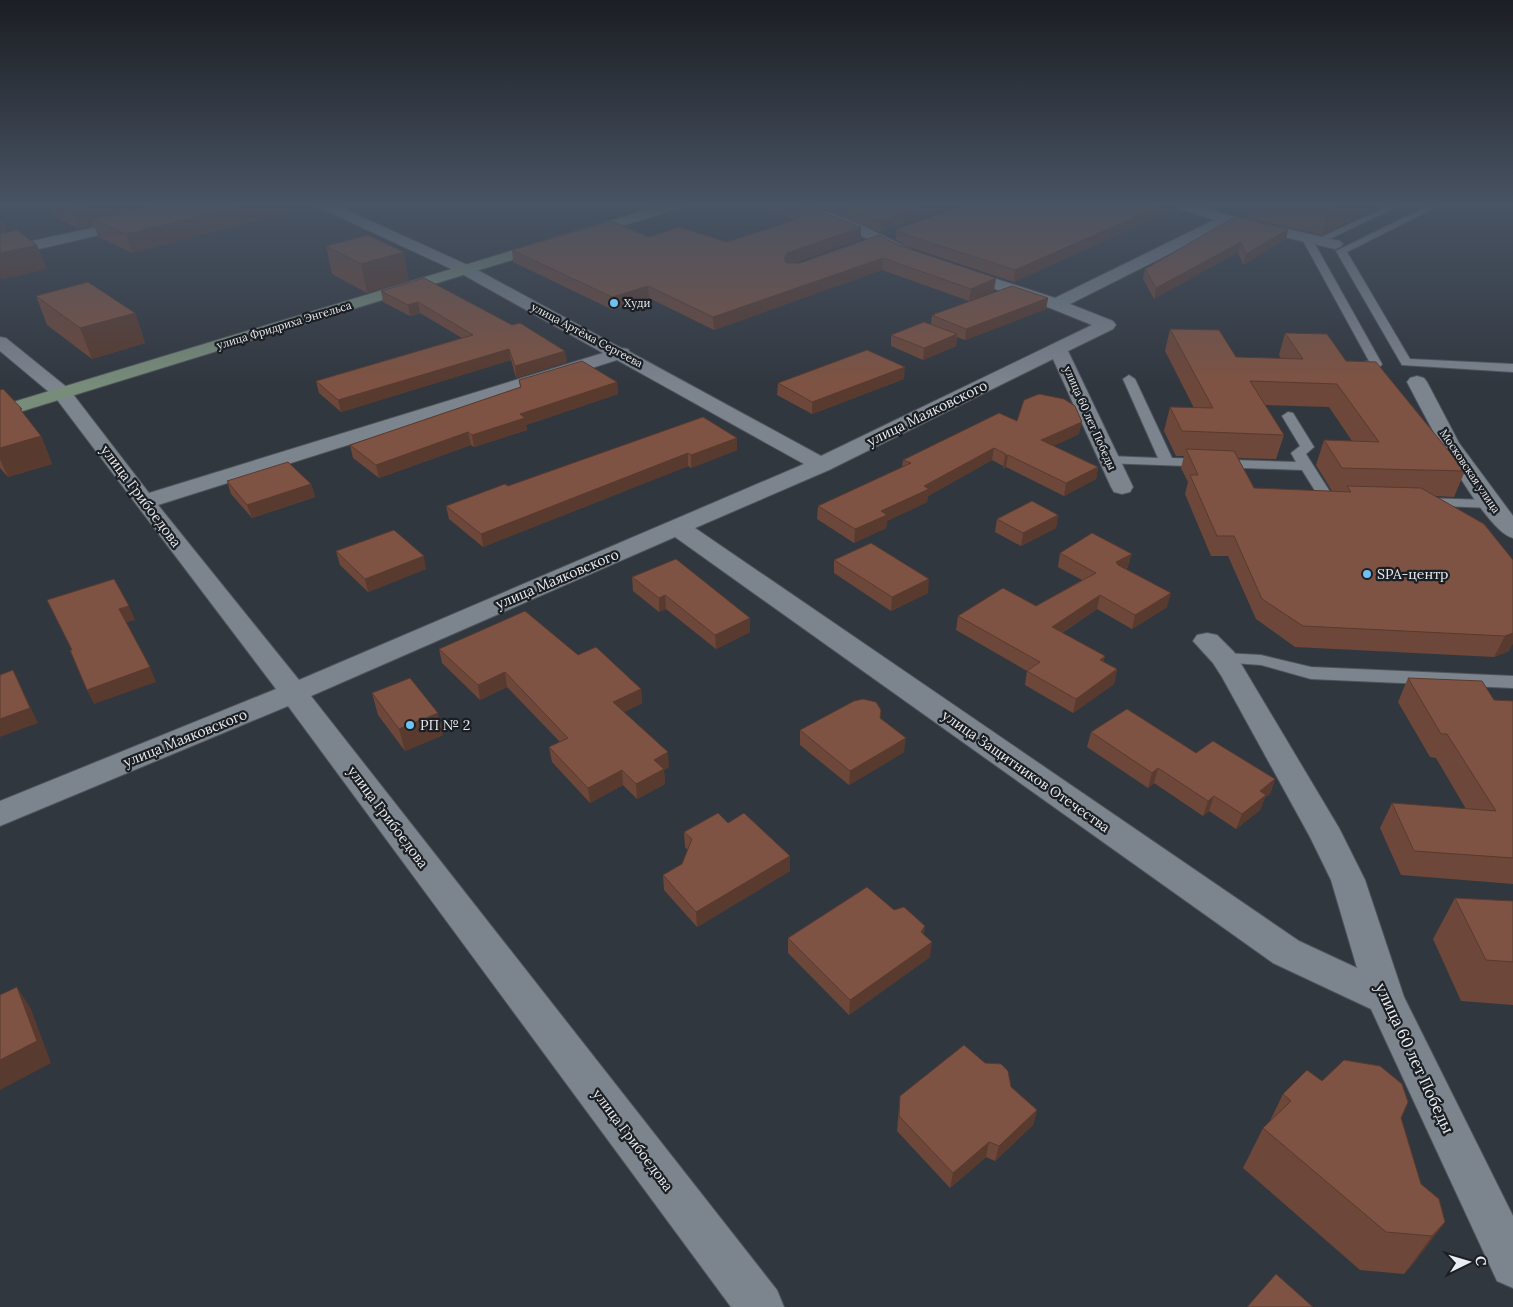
<svg xmlns="http://www.w3.org/2000/svg" width="1513" height="1307" viewBox="0 0 1513 1307" font-family="Lora,serif">
<style>
.lines{fill:none;stroke-linecap:round;stroke-linejoin:round}
.lane-casing{stroke:#4e545b;stroke-width:2}
.street-casing{stroke:#4e545b;stroke-width:2}
.secondary-casing{stroke:#4e545b;stroke-width:2}
.lane{fill:#7c848e;fill-rule:evenodd}
.street{fill:#7c848e;fill-rule:evenodd}
.secondary{fill:#788c7a;fill-rule:evenodd}
.wall{fill:#6d473a;fill-rule:evenodd}
.shaded-wall{fill:#593a2f}
.building{fill:#7f5343;stroke:#593a2f}
.poi-dot{fill:#6ec2f3;stroke:#1b1e22;stroke-width:2}
.labels{text-anchor:middle;dominant-baseline:central;stroke-width:4.5;stroke-linejoin:round;paint-order:stroke}
.far-poi-label{font-size:11px;fill:#e9edf2;stroke:#1b1e22;text-anchor:start}
.far-street-label{font-size:11px;fill:#e9edf2;stroke:#1b1e22}
.street-label{font-size:14px;fill:#e9edf2;stroke:#1b1e22}
.poi-label{font-size:14px;fill:#e9edf2;stroke:#1b1e22;text-anchor:start}
.near-street-label{font-size:16px;fill:#e9edf2;stroke:#1b1e22}
</style>
<rect width="100%" height="100%" fill="#31373f"/>
<g class="lines">
<defs>
<g id="lane">
<path d="M1395,203H1405L1323,242L1315,240Z"/>
<path d="M1434,203H1444L1347,252L1410,359L1513,364V372L1402,365L1336,251Z"/>
<path d="M1306,234L1311,237L1382,364L1380,367L1362,370L1356,366L1358,363L1369,361L1301,237Z"/>
<path d="M1129,375L1135,379L1172,458L1296,462L1291,453L1300,446L1282,416L1288,412L1293,413L1314,447L1306,454L1332,495L1346,497L1348,500L1341,504L1322,502L1302,470L1103,463L1101,460L1103,457L1108,456L1158,458L1123,379Z"/>
<path d="M1422,498L1491,500L1498,504L1491,508L1417,505L1415,502Z"/>
<path d="M1224,653L1261,655L1311,667L1513,676V688L1311,679L1261,665L1218,662L1215,658L1218,654Z"/>
</g>
<g id="street">
<path d="M314,203H331L472,267L621,348L628,349L630,352L821,456L1092,325L1050,308L954,275L952,272L954,269H966L1055,298L1214,220L1171,206L1169,203H1189L1231,216L1340,241L1343,244L1340,247L1335,249L1229,224L1070,304L1113,321L1116,325L1113,329L1068,351L1133,487L1130,492L1122,494L1114,492L1111,487L1053,359L829,470L695,528L1299,941L1357,968L1331,880L1310,837L1222,677L1213,663L1193,641L1197,635L1207,633L1217,635L1234,652L1339,828L1365,880L1404,997L1513,1216V1288L1497,1281L1371,1009L1273,963L675,537L311,696L777,1290L784,1307H731L288,706L0,826V801L276,689L55,397L0,351V337L6,338L69,389L149,493L603,353L460,273L316,206ZM617,360L804,464L299,680L158,505Z"/>
<path d="M781,203C815,199 882,235 913,251L916,254L908,259L903,257L862,236L783,206Z"/>
<path d="M133,219L140,223L138,226L0,258V248Z"/>
<path d="M1417,376L1424,378L1427,382L1459,443L1513,516V538C1483,531 1423,412 1407,382L1410,378Z"/>
</g>
<path id="secondary" d="M669,203H689L687,206L0,418V406Z"/>
</defs>
<use href="#lane" class="lane-casing"/>
<use href="#street" class="street-casing"/>
<use href="#secondary" class="secondary-casing"/>
<use href="#lane" class="lane"/>
<use href="#street" class="street"/>
<use href="#secondary" class="secondary"/>
</g>
<g class="wall">
<path d="M49,203H313L314,206L132,253L98,237L94,225L79,229L54,217Z"/>
<path d="M747,203H797L861,239L793,263H800L879,235L994,291L969,301L882,270L714,330L649,298L613,310L513,262L512,250L649,237L727,242L795,220Z"/>
<path d="M804,203H964L880,232Z"/>
<path d="M971,203H1176L1175,209L1014,282L909,247L896,240V229Z"/>
<path d="M1252,203H1383L1322,235L1248,218Z"/>
<path d="M1235,217L1286,239L1243,265L1238,252L1154,299L1143,279L1145,269Z"/>
<path d="M326,246L409,280L367,293L332,274Z"/>
<path d="M424,278L567,362L516,378L511,360L341,412L319,393L316,381L462,338L420,313L410,316L383,302L381,291Z"/>
<path d="M36,296L135,313L145,343L92,359L47,325Z"/>
<path d="M1048,298L1046,309L965,340L957,337L956,346L923,360L891,346V335L931,324L932,315Z"/>
<path d="M1170,329L1236,357L1281,359L1279,355L1285,333L1346,361L1465,471L1454,497L1435,496L1484,524L1509,651L1494,657L1295,647L1256,619L1228,556H1211L1185,494L1188,482L1181,468L1184,456H1176L1164,431L1170,407L1194,408L1165,351ZM1265,405L1329,407L1352,441L1324,440L1316,465L1332,491L1254,488L1238,458L1276,459L1284,435Z"/>
<path d="M904,379L812,414L777,395L778,383Z"/>
<path d="M519,380L617,382L618,394L526,425L527,430L474,447L471,445L379,478L353,458L350,445L520,387Z"/>
<path d="M0,390L26,417L41,436L52,464L8,477L0,468Z"/>
<path d="M703,417L737,450L691,468L688,466L483,547L449,519L446,506L508,486Z"/>
<path d="M1017,421L1079,434L1053,446L1098,467L1096,479L1064,496L1006,467L1003,469V466L992,460L928,496L927,502L887,521L886,528L854,543L817,519L818,506L902,468L903,460Z"/>
<path d="M227,481L311,484L315,497L252,518L231,494Z"/>
<path d="M1058,515L1056,528L1021,546L995,532L997,519Z"/>
<path d="M336,551L426,569L368,592L340,565Z"/>
<path d="M1060,553L1128,567L1126,569L1167,607L1132,629L1097,609L1062,633L1105,656L1103,662L1117,669L1114,684L1073,713L1025,685L1027,671L956,630L958,616L1036,606L1082,580L1058,567Z"/>
<path d="M834,560L928,593L891,611L834,573Z"/>
<path d="M632,577L750,632L716,649L666,609L659,612L633,591Z"/>
<path d="M439,649L578,655L641,689L642,703L624,712L669,767L664,770L665,784L637,799L623,785L590,803L552,762L549,747L560,742L507,687L480,700L442,663Z"/>
<path d="M1408,678L1494,700L1513,701V884L1401,875L1380,828L1392,803L1466,809L1436,758L1430,757L1398,702Z"/>
<path d="M372,693L443,735L405,751L378,715Z"/>
<path d="M880,718L904,752L849,785L800,745V730Z"/>
<path d="M1091,732L1196,753L1275,779L1270,794L1265,797L1260,810L1236,829L1209,811L1203,816L1154,783L1148,788L1087,747Z"/>
<path d="M728,823L790,856V871L697,927L664,890L663,875L682,864L688,850L685,847L684,832Z"/>
<path d="M1455,898L1513,901V1005L1461,1001L1433,939Z"/>
<path d="M894,910L924,935L930,957L849,1015L788,953V938Z"/>
<path d="M985,1063L1037,1110L1033,1125L995,1161L986,1157L950,1188L897,1131L900,1096Z"/>
<path d="M1322,1081L1401,1118L1421,1184L1445,1222L1416,1260L1404,1274L1360,1270L1243,1168L1263,1128L1269,1123L1283,1094Z"/>
</g>
<g class="shaded-wall">
<path d="M112,203H198L92,219L94,225L79,229L73,211Z"/>
<path d="M255,203H313L314,206L132,253L126,234Z"/>
<path d="M933,203H964L880,232L881,221Z"/>
<path d="M1167,203H1176L1175,209L1014,282L1015,270Z"/>
<path d="M1342,203H1383L1322,235L1329,209Z"/>
<path d="M3,220L12,244L0,246V221Z"/>
<path d="M861,227V239L786,265L784,259L787,253Z"/>
<path d="M1288,229L1286,239L1243,265L1246,254Z"/>
<path d="M1241,242L1238,252L1154,299L1156,288Z"/>
<path d="M37,245L47,269L1,280L0,276V253Z"/>
<path d="M404,252L409,280L367,293L361,264Z"/>
<path d="M883,258L882,270L714,330L713,317Z"/>
<path d="M996,278L994,291L969,301L971,289Z"/>
<path d="M648,286L649,298L613,310L612,297Z"/>
<path d="M1048,298L1046,309L965,340L966,329Z"/>
<path d="M418,302L420,313L410,316L408,305Z"/>
<path d="M135,313L145,343L92,359L80,328Z"/>
<path d="M957,334L956,346L923,360L924,348Z"/>
<path d="M509,349L511,360L341,412L338,400Z"/>
<path d="M565,351L567,362L516,378L515,366Z"/>
<path d="M905,367L904,379L812,414V402Z"/>
<path d="M617,382L618,394L526,425L527,430L474,447L472,435L520,414Z"/>
<path d="M1082,422L1079,434L1039,453L1041,440Z"/>
<path d="M468,432L471,445L379,478L376,465Z"/>
<path d="M41,436L52,464L8,477L0,459V448Z"/>
<path d="M737,438V450L691,468V455Z"/>
<path d="M994,448L992,460L928,496L927,502L887,521L886,528L854,543L855,529L881,511L924,486Z"/>
<path d="M688,453V466L483,547L481,534Z"/>
<path d="M1008,455L1006,467L1003,469L1005,456Z"/>
<path d="M1098,467L1096,479L1064,496L1066,483Z"/>
<path d="M311,484L315,497L252,518L247,505Z"/>
<path d="M1058,515L1056,528L1021,546L1023,533Z"/>
<path d="M1132,554L1128,567L1113,576L1116,562Z"/>
<path d="M424,556L426,569L368,592L365,579Z"/>
<path d="M929,579L928,593L891,611L892,597Z"/>
<path d="M1171,593L1167,607L1132,629L1135,615Z"/>
<path d="M665,595L666,609L659,612V598Z"/>
<path d="M1100,595L1097,609L1049,641L1052,627Z"/>
<path d="M129,606L135,620L125,623L119,609Z"/>
<path d="M750,618V632L716,649L715,635Z"/>
<path d="M1513,633V644L1509,651L1494,657L1505,636Z"/>
<path d="M1105,656L1101,670L1100,660Z"/>
<path d="M150,667L156,682L94,704L87,690Z"/>
<path d="M1117,669L1114,684L1073,713L1076,699Z"/>
<path d="M13,670L38,723L0,737V719Z"/>
<path d="M505,672L507,687L480,700L478,685Z"/>
<path d="M641,689L642,703L615,717L613,702Z"/>
<path d="M438,713L443,735L405,751L399,729Z"/>
<path d="M906,738L904,752L849,785L850,771Z"/>
<path d="M668,752L669,767L664,770L665,784L637,799L636,784L654,760Z"/>
<path d="M1158,768L1154,783L1148,788L1152,773Z"/>
<path d="M622,770L623,785L590,803L588,788Z"/>
<path d="M1275,779L1270,794L1265,797L1260,810L1236,829L1242,814L1260,791Z"/>
<path d="M1214,796L1209,811L1203,816L1208,801Z"/>
<path d="M790,856V871L697,927L696,912Z"/>
<path d="M925,926L923,941L921,932Z"/>
<path d="M932,942L930,957L849,1015L850,1000Z"/>
<path d="M17,987L31,1009L51,1063L0,1090V1060Z"/>
<path d="M1037,1110L1033,1125L995,1161L999,1146Z"/>
<path d="M989,1142L986,1157L950,1188L953,1173Z"/>
<path d="M1445,1222L1416,1260L1404,1274L1432,1236Z"/>
</g>
<g class="building">
<path d="M54,203H112L73,211Z"/>
<path d="M168,203H255L126,234L92,219Z"/>
<path d="M779,203H797L861,227L787,253L784,259L787,263H800L879,235L898,245L996,278L971,289L883,258L713,317L648,286L612,297L512,250L611,221L649,237L679,227L727,242L801,218L795,216L807,212Z"/>
<path d="M833,203H933L881,221Z"/>
<path d="M971,203H1167L1015,270L910,236L896,229Z"/>
<path d="M1300,203H1342L1329,209Z"/>
<path d="M1235,217L1288,229L1246,254L1241,242L1156,288L1145,269Z"/>
<path d="M17,230L37,245L0,253V234Z"/>
<path d="M368,235L404,252L361,264L326,246Z"/>
<path d="M424,278L512,325L520,323L565,351L515,366L509,349L338,400L316,381L473,335L418,302L408,305L381,291Z"/>
<path d="M88,282L135,313L80,328L36,296Z"/>
<path d="M1012,286L1048,298L966,329L932,315Z"/>
<path d="M924,322L957,334L924,348L891,335Z"/>
<path d="M1170,329L1219,330L1236,357L1303,359L1285,333L1327,334L1346,361L1376,362L1465,471L1342,468L1324,440L1379,442L1337,384L1250,381L1284,435L1182,431L1170,407L1213,408Z"/>
<path d="M867,350L905,367L812,402L778,383Z"/>
<path d="M582,361L617,382L520,414L525,418L472,435L468,432L376,465L350,445L521,387L519,380Z"/>
<path d="M3,389L22,409H20L41,436L0,448V390Z"/>
<path d="M1039,394L1064,399L1075,406L1082,422L1041,440L1098,467L1066,483L1008,455L1005,456L1006,454L994,448L924,486L929,489L881,511L887,515L855,529L818,506L911,463L903,460L999,413L1017,421L1024,400Z"/>
<path d="M703,417L737,438L691,455L688,453L481,534L446,506L505,484L508,486Z"/>
<path d="M1186,449L1234,451L1254,488L1351,492L1347,486L1421,488L1484,524L1513,560V633L1505,636L1303,626L1262,599L1234,536H1217L1190,475H1198Z"/>
<path d="M288,462L311,484L247,505L227,481Z"/>
<path d="M1032,501L1058,515L1023,533L997,519Z"/>
<path d="M394,530L424,556L365,579L336,551Z"/>
<path d="M1092,533L1132,554L1116,562L1118,565L1171,593L1135,615L1100,595L1052,627L1105,656L1100,660L1117,669L1076,699L1027,671L1040,662L958,616L1003,588L1036,606L1096,573L1060,553Z"/>
<path d="M871,543L929,579L892,597L834,560Z"/>
<path d="M676,559L750,618L715,635L665,595L659,598L632,577Z"/>
<path d="M114,579L129,606L119,609L150,667L87,690L70,650H72L47,600Z"/>
<path d="M525,611L578,655L596,647L641,689L613,702L668,752L654,760L664,769L636,784L622,770L588,788L549,747L568,738L505,672L478,685L439,649Z"/>
<path d="M13,670L30,708L0,719V675Z"/>
<path d="M410,678L438,713L399,729L372,693Z"/>
<path d="M1408,678L1482,681L1494,700L1513,701V858L1414,851L1392,803L1496,811L1447,734H1441Z"/>
<path d="M863,699L876,702L881,710L880,718L906,738L850,771L800,730L854,701Z"/>
<path d="M1127,709L1196,753L1213,741L1275,779L1260,791L1266,795L1242,814L1214,796L1208,801L1158,768L1152,773L1091,732Z"/>
<path d="M718,813L728,823L744,813L790,856L696,912L663,875L682,864L692,839L684,832Z"/>
<path d="M867,887L894,910L904,907L925,926L921,932L932,942L850,1000L788,938Z"/>
<path d="M1455,898L1513,901V962L1486,960Z"/>
<path d="M17,987L37,1041L0,1060V995Z"/>
<path d="M964,1045L985,1063L1001,1064L1008,1071L1011,1087L1037,1110L999,1146L989,1142L953,1173L899,1116L900,1096Z"/>
<path d="M1344,1060L1380,1066L1402,1084L1408,1102L1401,1118L1421,1184L1439,1199L1445,1222L1432,1236L1386,1232L1263,1128L1291,1101L1283,1094L1307,1070L1322,1081Z"/>
<path d="M1276,1274L1313,1307H1247Z"/>
</g>
<linearGradient id="sky" x2="0" y2="1"><stop stop-color="#1b1e23"/><stop offset="0.53" stop-color="#485363"/><stop offset="1" stop-color="#485363" stop-opacity="0"/></linearGradient>
<rect width="1513" height="386" fill="url(#sky)"/>
<g class="poi-dot">
<circle cx="614" cy="303" r="5"/>
<circle cx="1367" cy="574" r="5"/>
<circle cx="410" cy="725" r="5"/>
</g>
<g class="labels">
<g class="far-poi-label">
<text x="624" y="303">Худи</text>
</g>
<g class="far-street-label">
<text transform="translate(284 325) rotate(-17)">улица Фридриха Энгельса</text>
<text transform="translate(587 335) rotate(28)">улица Артёма Сергеева</text>
<text transform="translate(1090 418) rotate(66)">улица 60 лет Победы</text>
<text transform="translate(1470 471) rotate(56)">Московская улица</text>
</g>
<g class="street-label">
<text transform="translate(927 413) rotate(-26)">улица Маяковского</text>
<text transform="translate(141 496) rotate(53)">улица Грибоедова</text>
<text transform="translate(557 579) rotate(-23)">улица Маяковского</text>
<text transform="translate(185 738) rotate(-22)">улица Маяковского</text>
<text transform="translate(1026 771) rotate(35)">улица Защитников Отечества</text>
<text transform="translate(388 817) rotate(53)">улица Грибоедова</text>
<text transform="translate(633 1140) rotate(53)">улица Грибоедова</text>
</g>
<g class="poi-label">
<text x="1377" y="574">SPA-центр</text>
<text x="420" y="725">РП № 2</text>
</g>
<g class="near-street-label">
<text transform="translate(1415 1058) rotate(65)">улица 60 лет Победы</text>
</g>
</g>
<g transform="translate(1468 1262) rotate(85)" stroke="#1b1e22" stroke-width="4" paint-order="stroke">
<path d="M0-4L9 19L0 12L-9 19Z" fill="#e9edf2"/>
<text y="-8" font-size="14" font-weight="bold" text-anchor="middle" fill="#e9edf2">С</text>
</g>
</svg>
